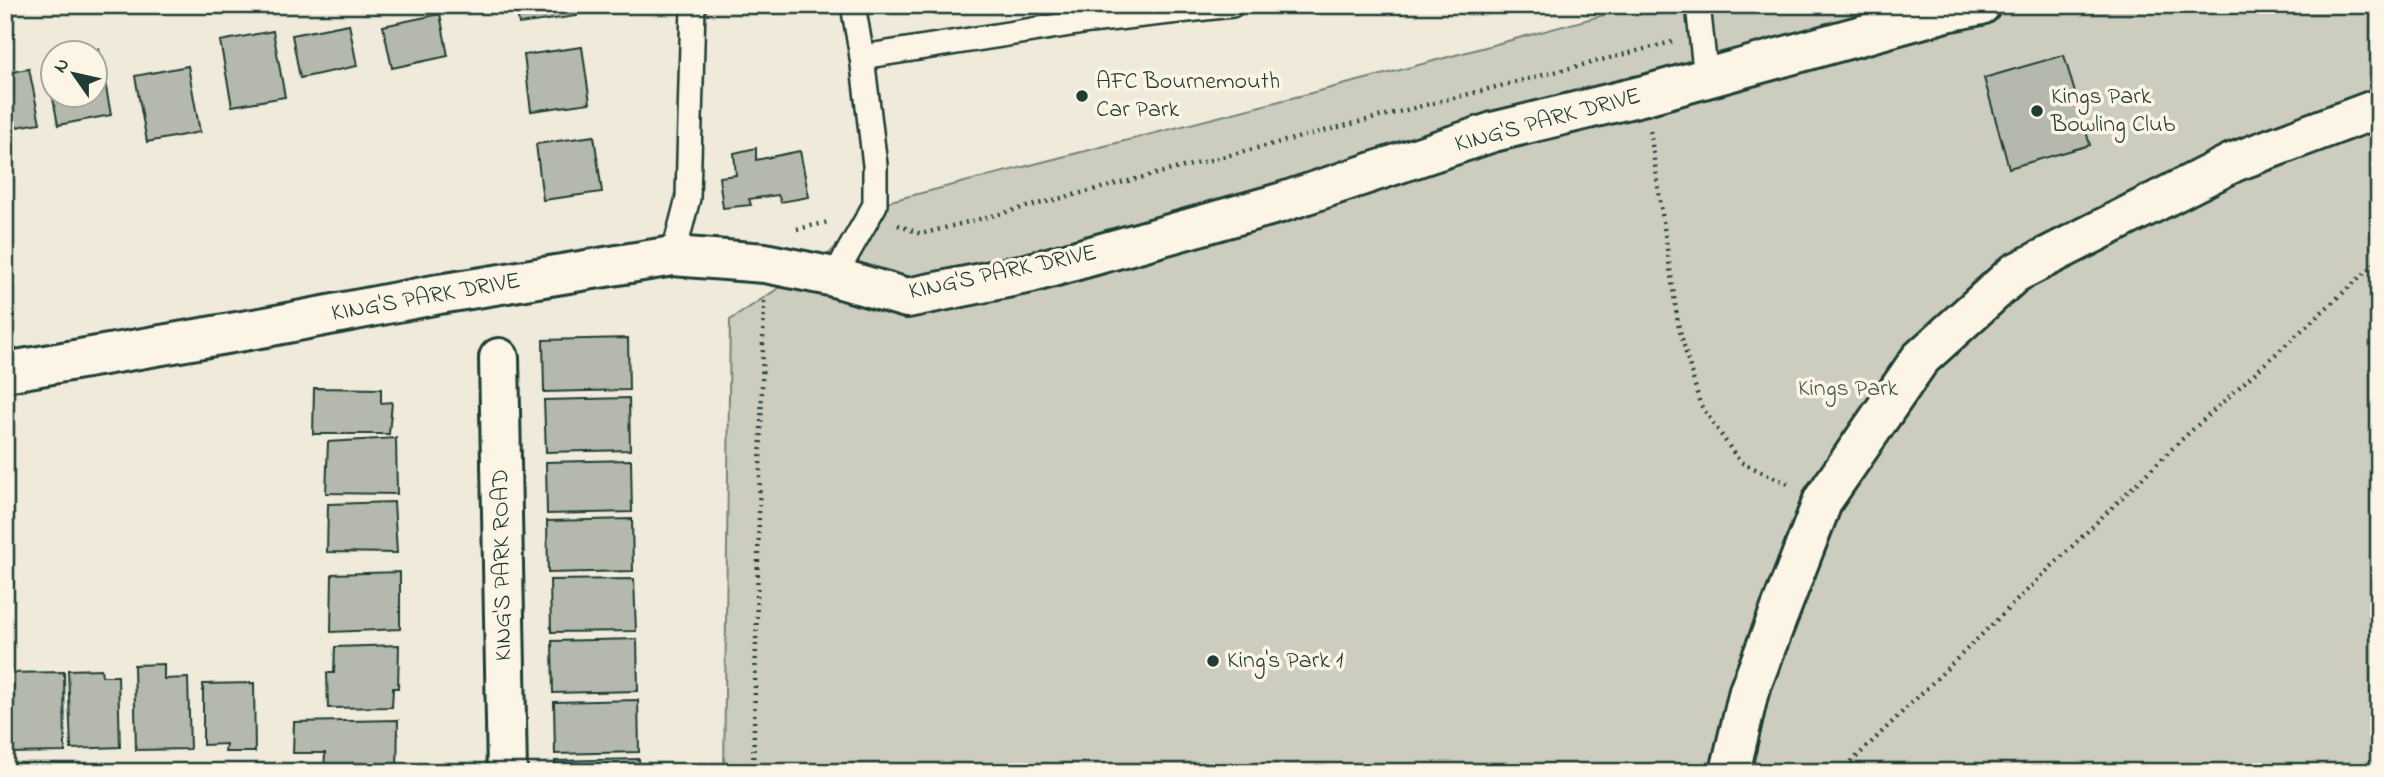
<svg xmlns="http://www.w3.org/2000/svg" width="2384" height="777" viewBox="0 0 2384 777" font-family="'Indie Flower',sans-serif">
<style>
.green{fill:#cccdbf;stroke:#76857a;stroke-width:2}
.building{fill:#b5b9ad;stroke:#1f3d34;stroke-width:2}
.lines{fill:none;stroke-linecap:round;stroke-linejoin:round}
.service-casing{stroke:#1f3d34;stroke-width:28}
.minor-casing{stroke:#1f3d34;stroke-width:44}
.path{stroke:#1f3d34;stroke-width:4.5;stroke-dasharray:2 5;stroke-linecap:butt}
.service{stroke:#fcf5e5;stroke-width:23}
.minor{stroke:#fcf5e5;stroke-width:38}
.poi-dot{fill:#1f3d34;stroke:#fcf5e5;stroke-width:2.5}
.labels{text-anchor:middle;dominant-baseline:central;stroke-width:7;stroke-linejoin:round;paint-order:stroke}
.poi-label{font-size:24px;fill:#1f3d34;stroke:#fcf5e5;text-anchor:start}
.street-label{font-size:24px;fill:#1f3d34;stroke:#fcf5e5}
.park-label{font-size:24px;fill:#425a50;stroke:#fcf5e5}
</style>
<rect width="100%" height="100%" fill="#efeada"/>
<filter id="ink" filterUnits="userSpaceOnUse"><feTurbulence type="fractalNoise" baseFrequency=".0143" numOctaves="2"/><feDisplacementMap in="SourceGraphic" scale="14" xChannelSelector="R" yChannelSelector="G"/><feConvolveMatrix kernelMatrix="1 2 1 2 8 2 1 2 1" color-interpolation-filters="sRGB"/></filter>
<g filter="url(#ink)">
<path class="green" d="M1641,5H2379V772H724L730,320L826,257L875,205L1389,73Z"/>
<g class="building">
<path d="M516,5H576L577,16L519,24Z"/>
<path d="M440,14L448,56L392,68L383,26Z"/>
<path d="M349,24L357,66L300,78L292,35Z"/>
<path d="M273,31L285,97L232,106L220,41Z"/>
<path d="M582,47L590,103L531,111L524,55Z"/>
<path d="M99,49L111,115L58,125L46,60L52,58V94H94V52H83Z"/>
<path d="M2064,55L2090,145L2009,168L1984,78Z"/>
<path d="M188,66L200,132L147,142L135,76Z"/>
<path d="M29,69L40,123L5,129V73Z"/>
<path d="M594,136L602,192L543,200L536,144Z"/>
<path d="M756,148V160L800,151L809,197L781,202L778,195L749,199L751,205L723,208L719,177L736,175L734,153Z"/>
<path d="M628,338L629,390L544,392L543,340Z"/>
<path d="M314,388L381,389V403L392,402L389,434H313Z"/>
<path d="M629,398L630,450L546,452L544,400Z"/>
<path d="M396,438L397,494L326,493L328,442Z"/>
<path d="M631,460L632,512L547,514L546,462Z"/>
<path d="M394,502L397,553L327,552L328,504Z"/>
<path d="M632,519L633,571L548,573L547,521Z"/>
<path d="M400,572V629L331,632L332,574Z"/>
<path d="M634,579L636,631L551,632L550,580Z"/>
<path d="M637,639L638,691L553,693L552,641Z"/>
<path d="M399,645L398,688H393L392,707L328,708L327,673H334L335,647Z"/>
<path d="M164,664V679L188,678L190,749L136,750L134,665Z"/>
<path d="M101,669L102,676H118L120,747L71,749L68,670Z"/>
<path d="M64,672L65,752L8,753L6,673Z"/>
<path d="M254,683L255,752H225L226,744L203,745V684Z"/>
<path d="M638,700L639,752L555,754L554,702Z"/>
<path d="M398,720L397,772H324L325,753H293L294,722Z"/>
<path d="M639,759L640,772H555V761Z"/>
</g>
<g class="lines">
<defs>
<g id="service">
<path d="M853,5L862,57"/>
<path d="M1698,5L1706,79"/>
<path d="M673,256L688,198L693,5"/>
<path d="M834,277L875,205V165L862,57L1090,21L1232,5"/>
</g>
<g id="minor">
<path d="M499,358L507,772"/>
<path d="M5,372L266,327L439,294L673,256L765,263L834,277L907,298L1031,273L1280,203L1493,132L1645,95L1946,12L1981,5"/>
<path d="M1730,772L1749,691L1823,500L1920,359L2015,273L2234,162L2379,108"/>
</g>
</defs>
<use href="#service" class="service-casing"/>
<use href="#minor" class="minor-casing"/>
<g class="path">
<path d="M1650,131L1678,324L1700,404L1740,462L1791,485"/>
<path d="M898,225L921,234L1672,42"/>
<path d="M797,229L829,222"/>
<path d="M753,772L764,300"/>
<path d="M1841,772L2179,442L2379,260"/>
</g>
<use href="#service" class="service"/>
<use href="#minor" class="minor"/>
</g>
</g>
<g class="poi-dot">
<circle cx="1082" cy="96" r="7"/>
<circle cx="2037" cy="111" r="7"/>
<circle cx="1213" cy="661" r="7"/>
</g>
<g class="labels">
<g class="poi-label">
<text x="1096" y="82">AFC Bournemouth<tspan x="1096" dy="28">Car Park</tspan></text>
<text x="2051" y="97">Kings Park<tspan x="2051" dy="28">Bowling Club</tspan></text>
<text x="1227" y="661">King's Park 1</text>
</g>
<g class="street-label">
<text transform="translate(1548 121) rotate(-15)">KING'S PARK DRIVE</text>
<text transform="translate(1003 273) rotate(-12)">KING'S PARK DRIVE</text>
<text transform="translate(426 298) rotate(-10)">KING'S PARK DRIVE</text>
<text transform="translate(503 565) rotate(-91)">KING'S PARK ROAD</text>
</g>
<g class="park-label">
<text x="1848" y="389">Kings Park</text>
</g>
</g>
<rect width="2384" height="777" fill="none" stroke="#fcf5e5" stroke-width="28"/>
<rect x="14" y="14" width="2356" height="749" fill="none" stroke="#1f3d34" stroke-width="2.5" filter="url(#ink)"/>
<g transform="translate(74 74) rotate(304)"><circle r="33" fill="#fcf5e5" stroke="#a4ab9e" stroke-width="2"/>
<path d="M0-5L12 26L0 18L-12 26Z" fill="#1f3d34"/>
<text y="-10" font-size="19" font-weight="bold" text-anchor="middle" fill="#1f3d34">N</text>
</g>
</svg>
